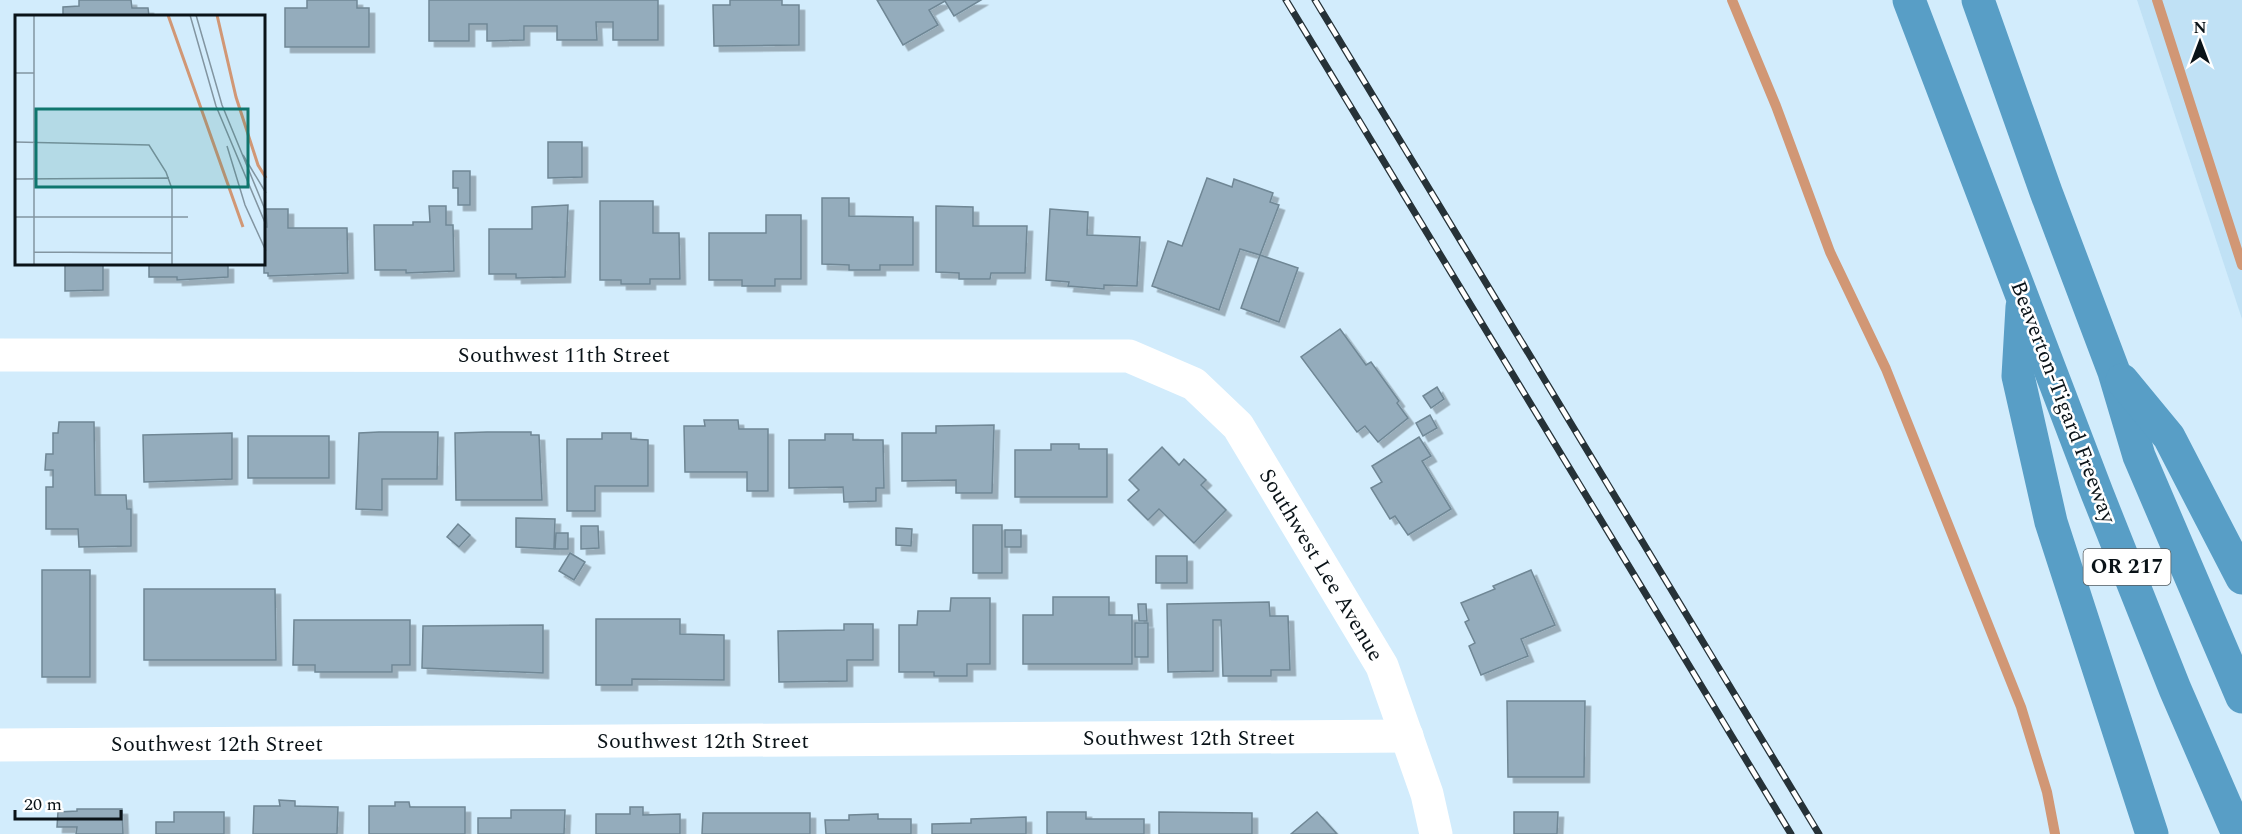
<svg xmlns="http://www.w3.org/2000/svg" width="2242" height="834" viewBox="0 0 2242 834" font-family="Spectral,serif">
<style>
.built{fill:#c0e1f5}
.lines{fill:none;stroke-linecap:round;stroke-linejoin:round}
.stream{stroke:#d19775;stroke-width:10}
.building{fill:#94acbc;stroke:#6f8795;stroke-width:1.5;filter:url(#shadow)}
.street{stroke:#fff;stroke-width:33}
.highway{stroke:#589ec6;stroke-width:33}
.rail-casing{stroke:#263238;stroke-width:7}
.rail{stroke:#fff;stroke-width:4.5;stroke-dasharray:14;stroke-linecap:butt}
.labels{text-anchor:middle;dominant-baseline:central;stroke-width:5;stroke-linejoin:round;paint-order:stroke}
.shield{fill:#fff;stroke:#545a5d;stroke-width:1.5}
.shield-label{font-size:21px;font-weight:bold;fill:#0a1318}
.street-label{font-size:22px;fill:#0a1318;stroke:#fff}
.inset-river{fill:none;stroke:#d19775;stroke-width:3}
.inset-road{fill:none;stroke:#8295a1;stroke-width:1.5}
.view{fill:#0f766e;fill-opacity:0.15;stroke:#0f766e;stroke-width:3}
.inset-edge{fill:none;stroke:#0a1318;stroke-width:3}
</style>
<defs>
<filter id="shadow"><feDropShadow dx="5.5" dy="5.5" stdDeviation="0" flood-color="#0004"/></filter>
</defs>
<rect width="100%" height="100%" fill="#d2ecfc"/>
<path class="built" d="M2137,0H2242V319Z"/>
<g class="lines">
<g class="stream">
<path d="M1732,0L1776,106L1830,252L1886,369L2021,707L2047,792L2055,834"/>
<path d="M2157,0L2242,265"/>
</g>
</g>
<g class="building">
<path d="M79,0H131L132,8H148L149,16H63V7L79,6Z"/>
<path d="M307,0H357V8H369V47H285V8H307Z"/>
<path d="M429,0H658V40H613V22H596L597,40H557V26H524V40L487,41V24H469V41H429Z"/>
<path d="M730,0H782V5H799V45L714,46L713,5H730Z"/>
<path d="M877,0H981L954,16L945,1L929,10L938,25L903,45Z"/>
<path d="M548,142H582V177L548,178Z"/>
<path d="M453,171H470V205H458V188H453Z"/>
<path d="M1207,178L1232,187L1234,179L1273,193L1270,202L1279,205L1260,255L1240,249L1219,310L1152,286L1168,241L1182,246Z"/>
<path d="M822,198H849V216L913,217V265H880V270H849V265L822,264Z"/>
<path d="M600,201H653V233H679L680,279H650V284H621V280H600Z"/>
<path d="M568,205L565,277L516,278V274H489V229H532V207Z"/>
<path d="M429,206H446V225H453L454,271L406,273V270H375L374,225H413V222H430Z"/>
<path d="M936,206L973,207V226H1027L1025,273H991L990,279H959V273L936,272Z"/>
<path d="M266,209H288V228H347L348,273L268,276V273H264V227H267Z"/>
<path d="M1050,209L1088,212L1087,235L1140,237L1137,286L1104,285V289L1068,286L1069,282L1046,280Z"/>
<path d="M766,215H801V279H775V286H742V280H709V233H766Z"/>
<path d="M1260,255L1298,268L1279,322L1241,308Z"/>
<path d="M65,264H103V290L65,291Z"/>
<path d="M149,264H228V277L177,280V277H149Z"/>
<path d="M1340,329L1366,365L1371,362L1399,401L1397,403L1408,418L1378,442L1365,426L1357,432L1301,357Z"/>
<path d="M1437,387L1444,399L1431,408L1423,396Z"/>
<path d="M1430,415L1437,428L1423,436L1416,423Z"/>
<path d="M704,420H738L739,429H768V491H747V472H685L684,426H705Z"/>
<path d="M59,422H94L95,495H126L127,509H131V546L79,547L78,529H46V487H53V470H45L46,454H53V433H58Z"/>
<path d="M994,425L992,493H956V480L902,481V433H936V426Z"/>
<path d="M379,432H438L437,479H382V510L356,509L359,433Z"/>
<path d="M487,432H531V435H539L542,500H456L455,433Z"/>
<path d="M232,433V479L144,482L143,435Z"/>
<path d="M602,433H631V439L648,440V486H595V511H567V439H602Z"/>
<path d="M825,434H853V440H883L884,488H876V501L844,502L843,487L789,488V440H825Z"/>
<rect x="248" y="436" width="81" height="42"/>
<path d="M1419,437L1431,456L1422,461L1451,509L1408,535L1395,516L1390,519L1371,488L1382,482L1372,466Z"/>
<path d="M1051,444H1079V449H1107V497H1015V450H1051Z"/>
<path d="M1162,447L1179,465L1184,459L1206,480L1201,485L1226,510L1194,543L1159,509L1148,520L1128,500L1139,490L1129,480Z"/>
<path d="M516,518L555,519L554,549L516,547Z"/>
<path d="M458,524L470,535L459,547L447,537Z"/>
<rect x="973" y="525" width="29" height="48"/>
<path d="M581,526H598L599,548L581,549Z"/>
<path d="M896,528L912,529L911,546L896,545Z"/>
<rect x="1005" y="530" width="16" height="17"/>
<path d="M556,533H568V549H555Z"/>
<path d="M570,553L585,562L574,580L559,571Z"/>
<rect x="1156" y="556" width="31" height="27"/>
<rect x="42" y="570" width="48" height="107"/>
<path d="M1531,570L1555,625L1521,639L1528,656L1481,675L1469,646L1475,643L1465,622L1469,620L1461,603L1495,589L1493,586Z"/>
<path d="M144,589H275L276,660H144Z"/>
<path d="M1053,597H1109V615H1132V664H1023V615H1053Z"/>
<path d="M951,598H990V664H967V676H934V672H899V625H917L918,611H950Z"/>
<path d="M1269,602L1270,616H1288L1290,670H1271V676H1223L1221,620H1213V671L1168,672L1167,604Z"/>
<path d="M1138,604H1146L1147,621H1139Z"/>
<path d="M596,619H680V634L724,635V680L632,679V685H596Z"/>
<path d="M294,620H410V665H392V672H315V665H293Z"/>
<rect x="1135" y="623" width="13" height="34"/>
<path d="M844,624H873V660H847V681L779,682L778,631L844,630Z"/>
<path d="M543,625V673L422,668L423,626Z"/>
<path d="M1507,701H1585L1584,777H1508Z"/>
<path d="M279,800L295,801V806L338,807L337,834H253L254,806H280Z"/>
<path d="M395,802H409L410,807H465V834H369V806H395Z"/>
<path d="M630,807H643V815L680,814V834H596V814H630Z"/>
<path d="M77,809H122L123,834H76L77,827H57L58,812L77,811Z"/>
<path d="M511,810H565L564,834H478V818H511Z"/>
<path d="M174,812H224V834H156V822H174Z"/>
<path d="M1047,812H1086V819H1144V834H1047Z"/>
<path d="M1159,812L1252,813V834H1159Z"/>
<path d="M1317,812L1337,834H1291Z"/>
<path d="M1514,812H1558L1557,834H1514Z"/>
<path d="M703,813H810V834H702Z"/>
<path d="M878,814V819H911V834H826L825,820H849V815Z"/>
<path d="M1026,817V834H932V824L971,823V819Z"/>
</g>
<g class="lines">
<g class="street">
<path d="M0,355L1129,356L1194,384L1238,426L1382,666L1427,794L1436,834"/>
<path d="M0,745L1407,736"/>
</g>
<g class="highway">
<path d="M1909,0L2097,493L2175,689L2238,834"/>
<path d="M1978,0L2046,192L2114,372L2139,456L2242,697"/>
<path d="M2022,307L2018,376L2051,522L2152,834"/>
<path d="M2122,380L2169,437L2242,578"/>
</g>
<defs>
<g id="rail">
<path d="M1286,0L1791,834"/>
<path d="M1315,0L1819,834"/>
</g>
</defs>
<use href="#rail" class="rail-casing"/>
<use href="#rail" class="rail"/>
</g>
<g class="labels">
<rect class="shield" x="2083.5" y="549" width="87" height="36" rx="4.5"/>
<g class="shield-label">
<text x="2127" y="567">OR 217</text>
</g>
<g class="street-label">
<text x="564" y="355">Southwest 11th Street</text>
<text transform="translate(2063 402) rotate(69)">Beaverton-Tigard Freeway</text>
<text transform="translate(1321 565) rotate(59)">Southwest Lee Avenue</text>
<text x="1189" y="738">Southwest 12th Street</text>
<text x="703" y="741">Southwest 12th Street</text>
<text x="217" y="744">Southwest 12th Street</text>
</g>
</g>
<g transform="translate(15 15)">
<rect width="250" height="250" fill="#d2ecfc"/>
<path class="inset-river" d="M153,0L228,212M202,0L221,82L243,150L251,163"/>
<path class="inset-road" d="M175,0L201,91L251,210M181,0L207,90L251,197M0,58H19M0,127L134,130L151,157L157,174V250M212,131L230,190L251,236M228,140L251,178M0,164L154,163M0,202H173M19,237L157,238M19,250V0"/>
<path class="view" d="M21,94H233V172H21Z"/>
<rect width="250" height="250" class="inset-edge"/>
</g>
<g transform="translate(2200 42)" stroke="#ffffff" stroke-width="4.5" paint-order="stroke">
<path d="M0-4.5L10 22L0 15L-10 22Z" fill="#0a1318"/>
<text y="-9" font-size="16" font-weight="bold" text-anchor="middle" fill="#0a1318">N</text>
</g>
<path d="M15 810v9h106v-9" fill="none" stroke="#0a1318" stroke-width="3"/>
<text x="24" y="810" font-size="18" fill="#0a1318" stroke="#ffffff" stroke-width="4.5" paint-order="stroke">20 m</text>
</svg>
